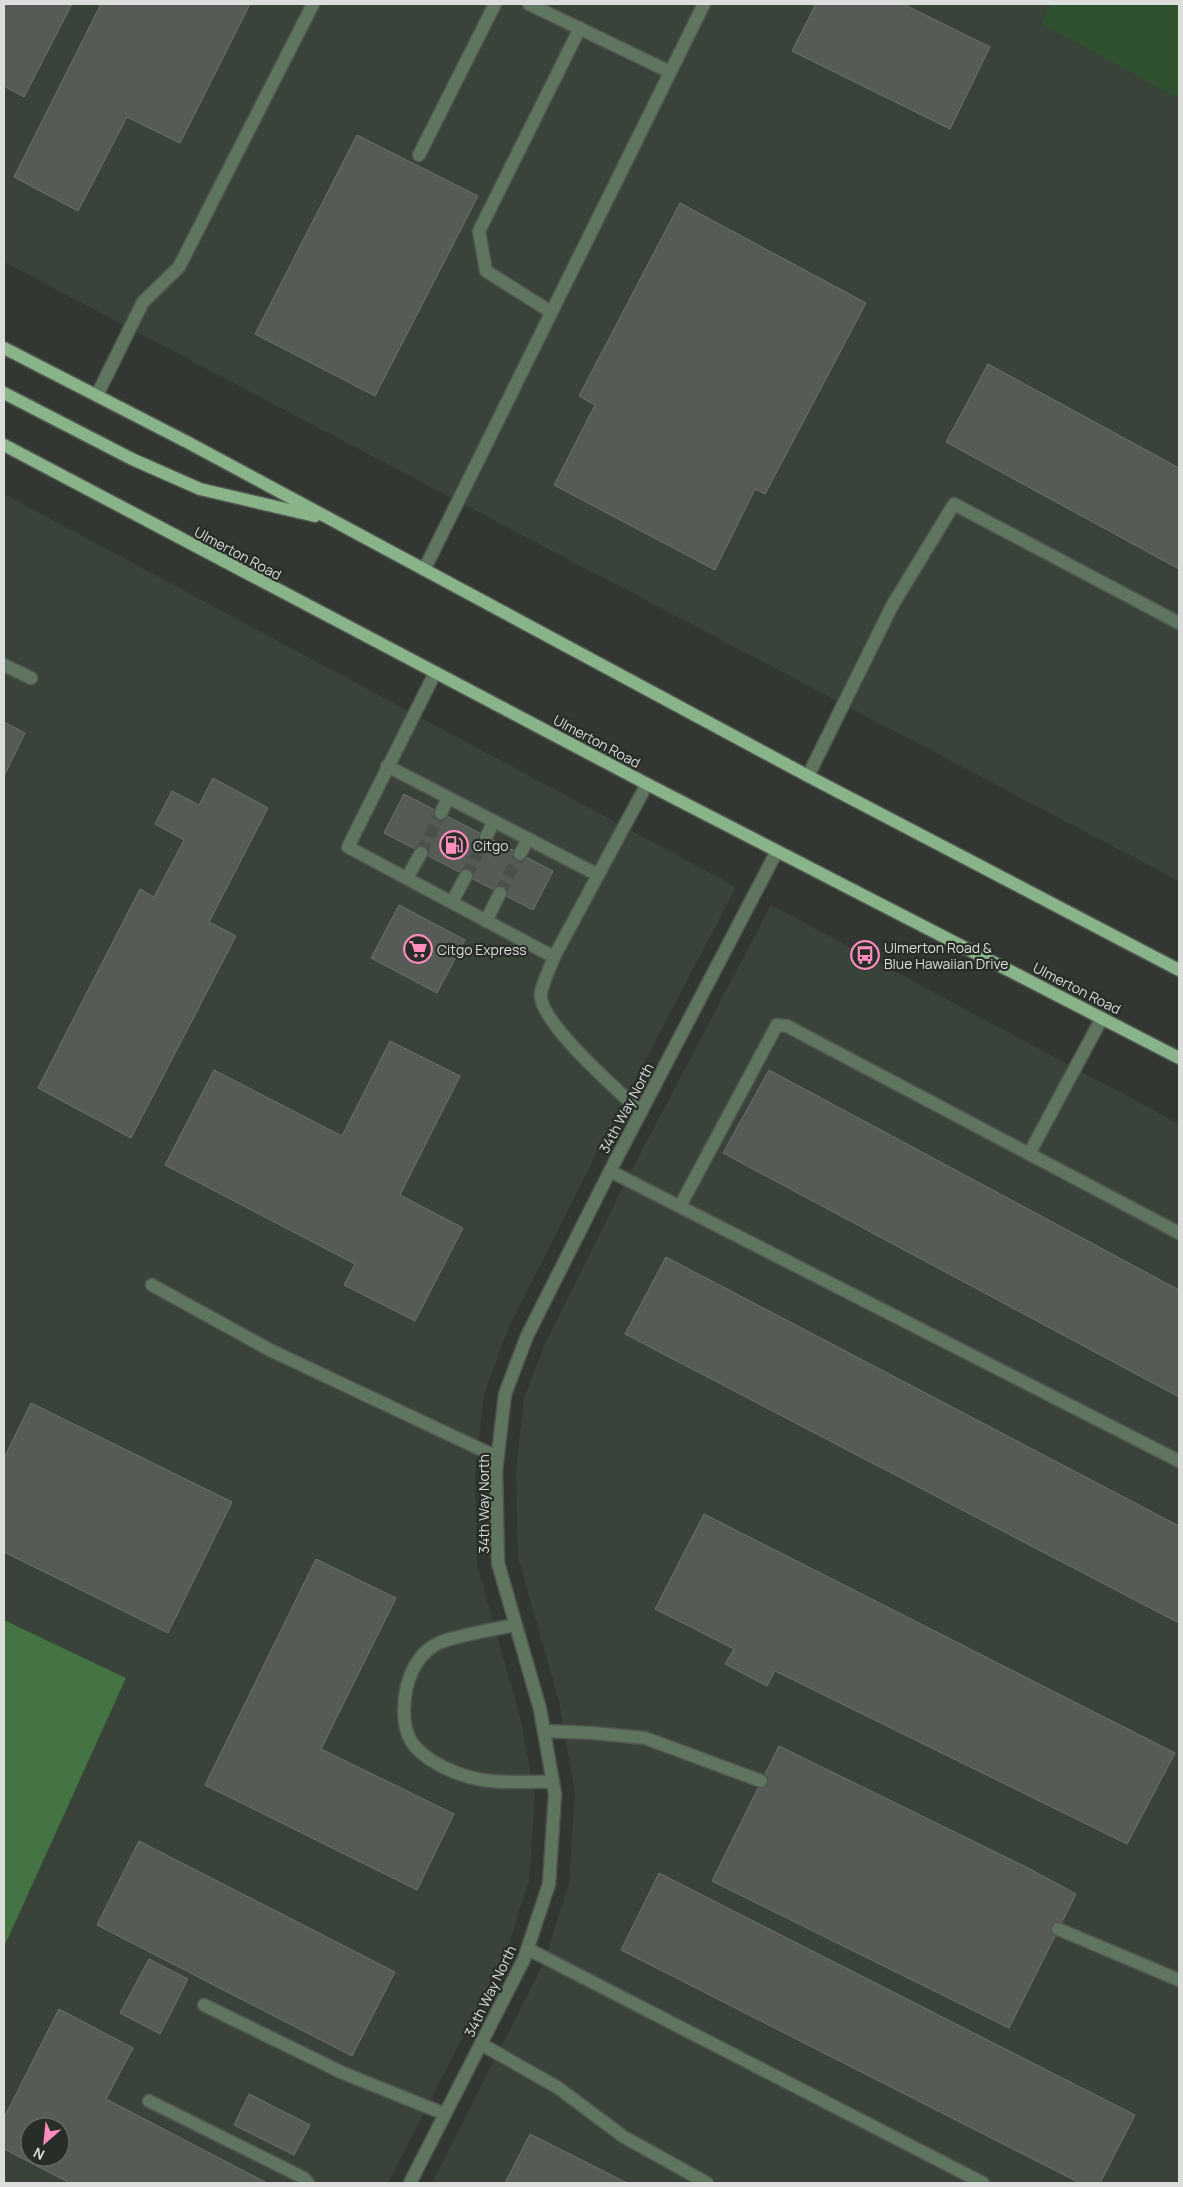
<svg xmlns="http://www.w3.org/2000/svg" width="1183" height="2187" viewBox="0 0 1183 2187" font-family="Manrope,sans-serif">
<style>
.built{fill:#3a433a;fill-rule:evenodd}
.green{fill:#305130}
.water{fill:#447443}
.building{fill:#565b56;stroke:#6d726d;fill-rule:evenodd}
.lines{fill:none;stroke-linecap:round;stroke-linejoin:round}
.minor-tunnel{stroke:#4b504b;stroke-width:12;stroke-dasharray:12 6;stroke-linecap:butt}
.minor-casing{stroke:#505550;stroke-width:15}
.major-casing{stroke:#505550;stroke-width:15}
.minor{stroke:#607560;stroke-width:12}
.major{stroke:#89b388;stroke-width:12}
.labels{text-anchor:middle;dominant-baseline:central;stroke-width:4.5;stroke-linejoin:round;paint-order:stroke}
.street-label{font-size:14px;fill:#dbdedb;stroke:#282d28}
.poi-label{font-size:14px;fill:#dbdedb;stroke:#282d28;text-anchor:start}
</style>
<rect width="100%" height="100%" fill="#323732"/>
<g class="built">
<path d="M4,4H1050L1041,23L1179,99V881L4,262Z"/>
<path d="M4,494L736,887L592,1162L509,1327L484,1394L475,1474L477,1565L520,1716L535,1797L529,1881L506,1952L388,2183H4V1947L126,1678L4,1620ZM30,2127H60V2157H30Z"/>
<path d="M771,905L1179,1124V2183H432L543,1965L569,1883L575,1793L559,1701L518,1557L516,1470L524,1398L545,1344L627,1179Z"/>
</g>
<path class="green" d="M1050,4H1179V99L1041,23Z"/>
<path class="water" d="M4,1620L126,1678L4,1947Z"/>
<g class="building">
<path d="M4,4H72L24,97L4,86Z"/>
<path d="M101,4H250L180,143L127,117L78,211L14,177Z"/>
<path d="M816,4H903L990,47L950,129L792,51Z"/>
<path d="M357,135L478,196L375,396L255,334Z"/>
<path d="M680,203L866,303L765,494L755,489L715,570L554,485L595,405L579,396Z"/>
<path d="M988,364L1179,468V569L946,442Z"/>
<path d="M4,722L25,733L4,776Z"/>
<path d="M213,778L268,808L209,922L236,936L131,1138L38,1088L140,889L154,897L184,840L155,824L172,791L199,805Z"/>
<path d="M404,794L553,871L533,910L384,833Z"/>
<path d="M399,905L465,940L437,993L371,958Z"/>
<path d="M390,1041L460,1076L400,1195L463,1228L415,1321L344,1285L355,1264L165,1165L214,1070L342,1136Z"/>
<path d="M769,1070L1179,1290V1397L723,1153Z"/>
<path d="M666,1257L1179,1526V1623L625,1334Z"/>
<path d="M31,1403L232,1502L168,1633L4,1552V1458Z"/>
<path d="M704,1514L1175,1753L1127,1844L775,1671L767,1686L725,1664L734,1649L655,1609Z"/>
<path d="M316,1559L396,1598L321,1749L454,1814L417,1890L205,1785Z"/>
<path d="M779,1746L1028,1868L1076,1894L1009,2028L712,1881Z"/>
<path d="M139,1841L395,1972L352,2056L97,1925Z"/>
<path d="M659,1873L1135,2115L1100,2183H1080L621,1950Z"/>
<path d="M149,1959L188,1979L160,2034L120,2013Z"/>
<path d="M59,2009L133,2048L106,2099L267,2183H70L4,2149V2118ZM30,2127H60V2157H30Z"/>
<path d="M249,2094L310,2125L294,2155L234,2125Z"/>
<path d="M530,2134L627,2183H505Z"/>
</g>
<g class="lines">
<g class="minor-tunnel">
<path d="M421,853L441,813"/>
<path d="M466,876L486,837"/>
<path d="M500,893L520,854"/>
</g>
<defs>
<g id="minor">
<path d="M529,4L670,72"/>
<path d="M419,155L495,4"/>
<path d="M551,312L486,271L479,231L580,28"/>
<path d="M97,395L143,302L179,267L313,4"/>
<path d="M424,570L704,4"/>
<path d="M4,665L31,678"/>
<path d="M435,673L348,847L554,957L647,784"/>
<path d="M387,766L598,875"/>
<path d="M808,776L892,606L954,504L1179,623"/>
<path d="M441,813L448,798"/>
<path d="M486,837L494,821"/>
<path d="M520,854L528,839"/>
<path d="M407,878L421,853"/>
<path d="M452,902L466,876"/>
<path d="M486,921L500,893"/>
<path d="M554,957C550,968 543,981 541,993C536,1020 620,1092 641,1112"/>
<path d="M1029,1154L1102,1018"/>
<path d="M610,1171L1179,1461"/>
<path d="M680,1206L777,1025L787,1026L1179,1233"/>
<path d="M152,1285L270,1350L497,1457"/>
<path d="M515,1625C491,1630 464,1634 441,1642C422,1650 412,1667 407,1686C403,1702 402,1726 411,1741C424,1762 461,1777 484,1780C506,1784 530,1781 553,1782"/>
<path d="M544,1731L593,1733L645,1738L761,1781"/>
<path d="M1058,1929L1179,1980"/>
<path d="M528,1949L983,2183"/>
<path d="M204,2005L343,2073L445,2114"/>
<path d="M481,2044L557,2087L624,2137L707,2183"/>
<path d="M149,2101L304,2178L308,2183"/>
<path d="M410,2183L524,1959L549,1884L555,1794L540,1709L498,1563L496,1471L505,1394L527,1336L610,1171L777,851"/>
</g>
<g id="major">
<path d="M4,348L189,443L808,776L1179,970"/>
<path d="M4,393L132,459L200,489L315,516"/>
<path d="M4,445L647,784L1179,1058"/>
</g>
</defs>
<use href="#minor" class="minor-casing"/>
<use href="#major" class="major-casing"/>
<use href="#minor" class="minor"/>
<use href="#major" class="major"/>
</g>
<defs>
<symbol id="fuel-ring" viewBox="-11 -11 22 22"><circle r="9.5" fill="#282d28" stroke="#fd8ebe" stroke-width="1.5"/><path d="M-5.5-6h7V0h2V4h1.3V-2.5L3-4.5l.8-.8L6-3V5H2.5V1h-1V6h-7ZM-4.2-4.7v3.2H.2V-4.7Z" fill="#fd8ebe"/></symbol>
<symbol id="supermarket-ring" viewBox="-11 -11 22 22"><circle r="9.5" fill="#282d28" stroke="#fd8ebe" stroke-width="1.5"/><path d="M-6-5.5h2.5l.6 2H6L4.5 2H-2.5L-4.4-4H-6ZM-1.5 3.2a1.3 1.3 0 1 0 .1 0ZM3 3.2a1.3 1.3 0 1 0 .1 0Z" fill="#fd8ebe"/></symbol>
<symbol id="bus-ring" viewBox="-11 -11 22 22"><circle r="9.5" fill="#282d28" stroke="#fd8ebe" stroke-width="1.5"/><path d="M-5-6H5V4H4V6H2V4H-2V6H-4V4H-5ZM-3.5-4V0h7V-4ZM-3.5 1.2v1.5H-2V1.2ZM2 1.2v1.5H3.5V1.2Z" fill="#fd8ebe"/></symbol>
</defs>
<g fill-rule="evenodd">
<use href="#fuel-ring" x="438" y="829" width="32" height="32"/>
<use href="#supermarket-ring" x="402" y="933" width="32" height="32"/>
<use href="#bus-ring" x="849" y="939" width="32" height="32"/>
</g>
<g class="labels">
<g class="street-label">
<text transform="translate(238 553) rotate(28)">Ulmerton Road</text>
<text transform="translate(597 741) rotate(28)">Ulmerton Road</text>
<text transform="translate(1077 988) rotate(27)">Ulmerton Road</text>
<text transform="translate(626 1108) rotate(-62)">34th Way North</text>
<text transform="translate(483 1504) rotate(-90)">34th Way North</text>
<text transform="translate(490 1991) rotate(-64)">34th Way North</text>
</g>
<g class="poi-label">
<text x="473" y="845">Citgo</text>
<text x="884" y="947">Ulmerton Road &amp;<tspan x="884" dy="16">Blue Hawaiian Drive</tspan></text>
<text x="437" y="949">Citgo Express</text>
</g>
</g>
<rect width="1183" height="2187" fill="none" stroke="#dbdedb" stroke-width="10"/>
<g transform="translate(45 2142) rotate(207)"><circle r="24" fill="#282d28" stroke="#707470"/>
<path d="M0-4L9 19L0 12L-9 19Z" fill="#fd8ebe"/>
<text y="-8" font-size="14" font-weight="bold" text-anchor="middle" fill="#dbdedb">N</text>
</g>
</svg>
